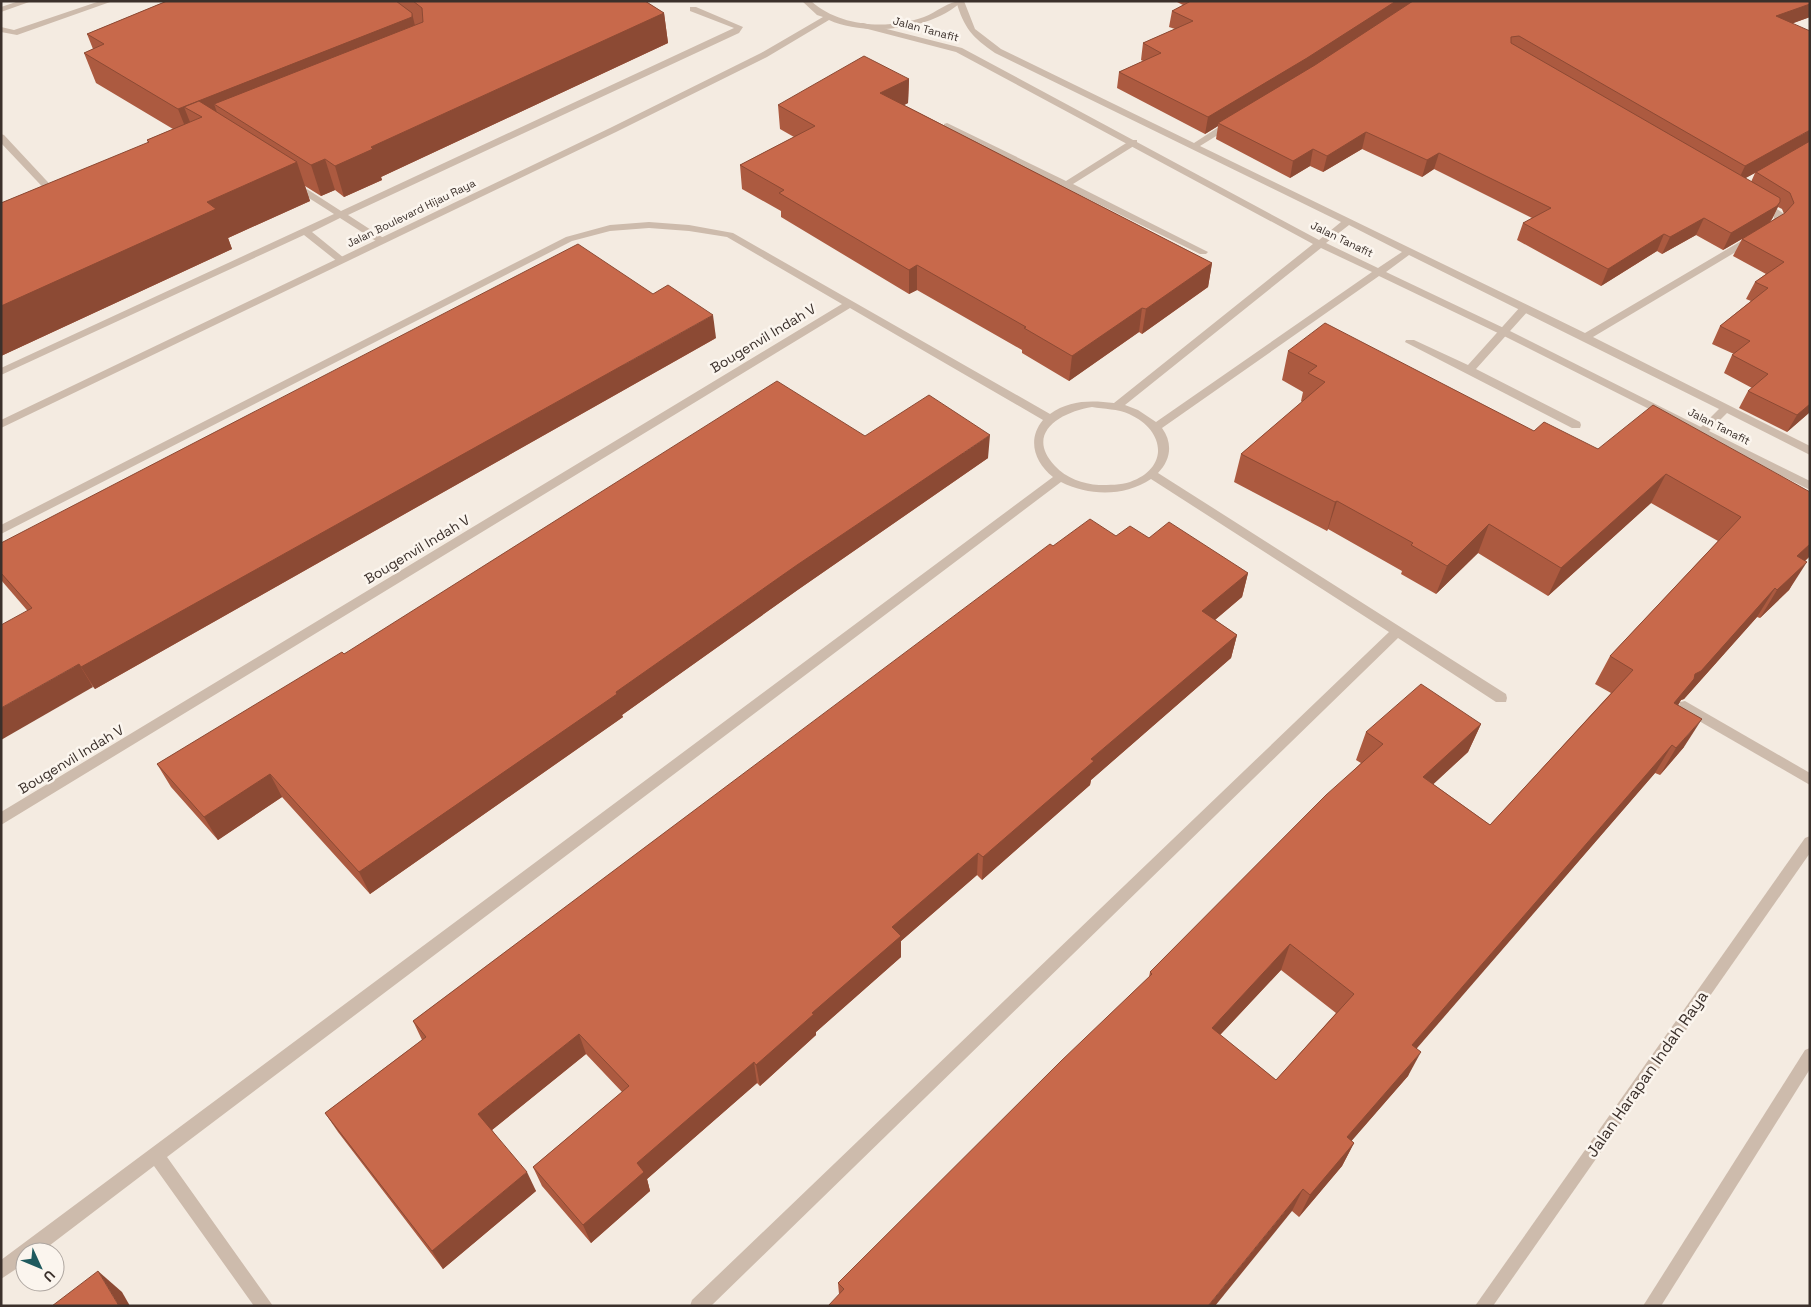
<svg xmlns="http://www.w3.org/2000/svg" width="1811" height="1307" viewBox="0 0 1811 1307" font-family="'Space Grotesk',sans-serif">
<style>
.lines{fill:none;stroke-linecap:round;stroke-linejoin:round}
.service{fill:#cdbbac;fill-rule:evenodd}
.minor{fill:#cdbbac;fill-rule:evenodd}
.tertiary{fill:#cdbbac;fill-rule:evenodd}
.wall{fill:#ac5a40;fill-rule:evenodd}
.shaded-wall{fill:#8c4a34}
.building{fill:#c8694b;stroke:#8c4a34;fill-rule:evenodd}
.labels{text-anchor:middle;dominant-baseline:central;stroke-width:5;stroke-linejoin:round;paint-order:stroke}
.far-street-label{font-size:11px;fill:#3b302b;stroke:#fbf5ee}
.street-label{font-size:14px;fill:#3b302b;stroke:#fbf5ee}
.near-street-label{font-size:16px;fill:#3b302b;stroke:#fbf5ee}
</style>
<rect width="100%" height="100%" fill="#f4ebe1"/>
<g class="lines">
<g class="service">
<path d="M100,1H113L17,35L1,32V27L14,30Z"/>
<path d="M947,123L1066,181L1131,140H1137V144L1073,184L1208,252L1206,254H1200L944,128V124Z"/>
<path d="M1525,305L1530,308L1529,310L1476,369L1580,422L1581,425L1580,428H1572L1405,342L1406,340H1414L1468,365L1521,306Z"/>
<path d="M1685,701L1810,773V785L1680,710L1679,706L1680,702Z"/>
</g>
<g class="minor">
<path d="M19,1H32L1,12V7Z"/>
<path d="M956,1H964L975,29L1001,49L1194,143L1228,121H1234V125L1200,146L1585,333L1770,224L1774,219L1773,214L1756,203L1761,200L1764,201L1783,213L1784,220L1776,228L1593,337L1810,446V455L1727,413L1709,431L1810,481V490L1500,334L1379,276L1162,428C1173,443 1171,460 1158,473L1506,694L1507,698L1506,702H1496L1398,638L711,1306H690L692,1300L1389,632L1151,479C1124,497 1089,496 1061,482L167,1157L273,1306H254L154,1166L41,1252H25V1263L1,1279V1260L1053,477C1034,462 1027,439 1043,420L850,308L1,825V812L842,304L727,237L689,231L649,228L610,231L572,241L1,534V525L566,237L610,225L649,222L689,225L733,233L1050,414C1069,400 1091,400 1114,403L1313,244L956,52L860,27V23H863L962,48L1319,240L1341,222L995,53C972,37 964,28 956,1ZM1349,225L1402,252L1378,268L1326,243ZM1321,248L1372,272L1156,422L1138,410L1125,405ZM1409,255L1719,409L1701,427L1508,330L1386,272ZM1092,407C1104,409 1118,409 1129,414C1165,430 1170,468 1130,482C1121,485 1109,485 1099,485C1083,484 1066,478 1055,466C1024,433 1061,412 1092,407Z"/>
<path d="M690,7H696L743,27L739,33L348,215L385,239V243H379L340,218L312,232L344,258V262H338L304,235L1,375V368L334,214L290,186V182H296L341,211L734,28L690,11Z"/>
<path d="M1,134L4,135L59,194V198H53L1,143Z"/>
<path d="M1810,836V853L1493,1306H1475L1805,838Z"/>
<path d="M1810,1048V1069L1661,1306H1643L1805,1050Z"/>
</g>
<path class="tertiary" d="M802,1H811C840,27 887,30 924,17C937,12 948,1 962,1C933,30 866,37 829,20L767,57L616,132L1,428V420L610,128L761,53L823,17L817,15Z"/>
</g>
<g class="wall">
<path d="M167,1H645L664,13L668,43L381,177L382,180L344,197L335,190L321,196L305,186L310,201L228,238L232,249L1,356V203L148,143L147,140L173,129L96,83L84,53L93,49L87,34Z"/>
<path d="M1175,1H1810V17L1793,23L1810,412L1787,432L1739,408L1748,391L1752,388L1724,373L1732,355L1734,354L1712,344L1720,326L1751,301L1746,299L1755,282L1766,274L1733,256L1742,239L1723,250L1696,235L1662,254L1657,251L1601,286L1517,240L1523,223L1532,218L1434,169L1422,177L1362,149L1323,172L1310,166L1290,178L1216,139L1218,126L1205,134L1117,88L1119,72L1143,61L1141,60L1143,43L1175,29L1169,27L1172,11L1183,5ZM1755,173L1751,182L1745,178ZM1778,207L1782,209L1784,214L1769,222L1772,219Z"/>
<path d="M909,79L908,103L904,105L1212,263L1208,287L1142,334L1139,332L1069,381L1022,353V350L917,290L909,294L781,217V211L742,189L740,165L794,137L780,129L778,105Z"/>
<path d="M716,338L95,689L1,580V543Z"/>
<path d="M1288,351L1534,431L1598,449L1810,492V556L1805,561L1789,590L1760,618L1757,617L1684,699L1681,700L1678,705L1684,747L1660,775L1655,773L1416,1048L1408,1076L1351,1141L1354,1143L1342,1166L1299,1217L1292,1211L839,1294L838,1283L1149,977L1150,972L1361,763L1356,760L1366,732L1481,724L1468,752L1433,784L1490,825L1611,693L1595,684L1610,656L1718,541L1651,503L1548,596L1478,553L1436,594L1401,574L1402,571L1328,529L1327,531L1234,482L1241,454L1302,402L1301,401L1303,392L1282,380ZM1281,970L1336,1013L1276,1080L1220,1035Z"/>
<path d="M865,436L988,458L799,589L622,715L623,717L370,894L282,797L218,840L171,787L157,764L344,654Z"/>
<path d="M1116,536L1149,538L1248,573L1242,597L1215,620L1237,635L1231,658L1091,780L1090,785L982,880L977,875L901,941V957L816,1032V1035L760,1086L757,1083L647,1179L650,1191L591,1243L542,1186L533,1167L622,1092L586,1054L492,1130L536,1191L443,1269L338,1132L325,1113L422,1040L413,1021L1053,546Z"/>
</g>
<g class="shaded-wall">
<path d="M1396,1H1416L1304,74L1218,123V126L1205,134L1208,117Z"/>
<path d="M1810,4V17L1769,32L1776,16Z"/>
<path d="M412,13L419,43L214,104L222,126L202,117L184,107L196,137L190,139L178,109Z"/>
<path d="M664,13L668,43L381,177L382,180L344,197L335,166L371,147Z"/>
<path d="M909,79L908,103L881,117L880,93Z"/>
<path d="M1810,130V142L1737,183L1745,166Z"/>
<path d="M1366,132L1362,149L1323,172L1327,156Z"/>
<path d="M1313,149L1310,166L1290,178L1293,161Z"/>
<path d="M1439,153L1434,169L1422,177L1427,160Z"/>
<path d="M325,159L335,190L321,196L311,165Z"/>
<path d="M297,162L310,201L228,238L232,249L1,356V306L207,202Z"/>
<path d="M1780,202L1772,219L1769,223L1723,250L1731,233Z"/>
<path d="M1704,218L1696,235L1662,254L1670,237Z"/>
<path d="M1664,234L1657,251L1601,286L1608,269Z"/>
<path d="M1212,263L1208,287L1142,334L1146,309Z"/>
<path d="M917,265V290L909,294V270Z"/>
<path d="M1142,308L1139,332L1069,381L1072,356Z"/>
<path d="M713,315L716,338L95,689L81,667Z"/>
<path d="M1810,404V412L1787,432L1797,415Z"/>
<path d="M990,435L988,458L799,589L622,715L623,717L370,894L359,872L797,565Z"/>
<path d="M1666,474L1651,503L1548,596L1561,568Z"/>
<path d="M1337,501L1328,529L1327,531L1335,502Z"/>
<path d="M1489,524L1478,553L1436,594L1447,566Z"/>
<path d="M1810,544V556L1779,585L1797,556Z"/>
<path d="M1807,562L1789,590L1760,618L1777,590Z"/>
<path d="M1248,573L1242,597L1197,635L1202,611Z"/>
<path d="M1775,588L1757,617L1684,699L1681,700L1677,707L1674,703L1695,674Z"/>
<path d="M1237,635L1231,658L1091,780L1090,785L982,880L983,857L1091,759Z"/>
<path d="M79,664L93,687L1,740V708Z"/>
<path d="M1702,719L1684,747L1660,775L1676,748Z"/>
<path d="M1481,724L1468,752L1412,804L1423,777Z"/>
<path d="M1672,745L1655,773L1399,1069L1412,1045Z"/>
<path d="M270,774L282,797L218,840L204,817Z"/>
<path d="M978,853L977,875L901,941V957L816,1032V1035L760,1086L756,1065L812,1013L892,927Z"/>
<path d="M1290,944L1281,970L1204,1052L1212,1028Z"/>
<path d="M579,1034L586,1054L487,1134L478,1114Z"/>
<path d="M1421,1052L1408,1076L1335,1160L1347,1137Z"/>
<path d="M754,1062L757,1083L647,1179L650,1191L591,1243L583,1225L637,1163Z"/>
<path d="M1354,1143L1342,1166L1299,1217L1310,1195Z"/>
<path d="M527,1172L536,1191L443,1269L432,1251Z"/>
<path d="M1303,1189L1292,1211L1215,1306H1208Z"/>
<path d="M98,1271L122,1292L130,1306H119Z"/>
</g>
<g class="building">
<path d="M167,1H396L412,13V17L178,109L84,53L104,44L87,34Z"/>
<path d="M413,1H645L664,13L371,147L373,149L335,166L325,159L311,165L214,104L423,22L422,8Z"/>
<path d="M1191,1H1396L1307,58L1208,117L1119,72L1161,53L1143,43L1193,21L1172,11Z"/>
<path d="M1413,1H1810V4L1776,16L1810,31V130L1745,166L1519,36L1511,37V43L1780,198V202L1777,206L1731,233L1704,218L1670,237L1664,234L1608,269L1523,223L1551,208L1439,153L1427,160L1366,132L1327,156L1313,149L1293,161L1218,123L1315,65Z"/>
<path d="M864,56L909,79L880,93L1212,263L1146,309L1142,308L1072,356L1024,328L1026,327L917,265L909,270L779,193L784,190L740,165L815,126L778,105Z"/>
<path d="M199,101L297,162L207,202L216,209L1,306V203L149,142L147,140L202,117L184,107Z"/>
<path d="M1810,141V404L1797,415L1748,391L1768,374L1732,355L1750,341L1720,326L1768,288L1755,282L1784,262L1742,239L1785,213L1794,203L1790,193L1756,172Z"/>
<path d="M578,244L653,294L668,285L713,315L81,667L79,664L1,708V625L32,608L1,573V543Z"/>
<path d="M1325,323L1534,431L1544,422L1598,449L1653,405L1810,492V544L1797,556L1807,562L1777,590L1775,588L1701,671L1695,674L1694,679L1674,703L1702,719L1676,748L1672,745L1412,1045L1421,1052L1347,1137L1354,1143L1310,1195L1303,1189L1208,1306H828L844,1289L838,1283L1061,1061L1152,974L1150,972L1326,795L1383,744L1366,732L1421,684L1481,724L1423,777L1490,825L1633,670L1610,656L1741,517L1666,474L1561,568L1489,524L1447,566L1411,545L1413,543L1337,501L1335,502L1241,454L1325,382L1308,373L1317,366L1288,351ZM1290,944L1354,994L1276,1080L1212,1028Z"/>
<path d="M777,381L865,436L929,395L990,435L797,565L616,692L617,694L359,872L270,774L204,817L157,764L342,652L344,654Z"/>
<path d="M1090,519L1116,536L1130,526L1149,538L1169,522L1248,573L1202,611L1237,635L1091,759L1094,761L983,857L978,853L892,927L901,936L812,1013L814,1014L756,1065L754,1062L637,1163L644,1172L583,1225L533,1167L629,1086L579,1034L478,1114L527,1172L432,1251L325,1113L426,1037L413,1021L1050,544L1053,546Z"/>
<path d="M98,1271L119,1306H52Z"/>
</g>
<g class="labels">
<g class="far-street-label">
<text transform="translate(926 29) rotate(15)">Jalan Tanafit</text>
<text transform="translate(411 213) rotate(-26)">Jalan Boulevard Hijau Raya</text>
<text transform="translate(1342 239) rotate(26)">Jalan Tanafit</text>
<text transform="translate(1719 426) rotate(27)">Jalan Tanafit</text>
</g>
<g class="street-label">
<text transform="translate(763 338) rotate(-31)">Bougenvil Indah V</text>
<text transform="translate(417 549) rotate(-31)">Bougenvil Indah V</text>
<text transform="translate(71 759) rotate(-31)">Bougenvil Indah V</text>
</g>
<g class="near-street-label">
<text transform="translate(1647 1074) rotate(-55)">Jalan Harapan Indah Raya</text>
</g>
</g>
<rect width="1811" height="1307" fill="none" stroke="#3b302b" stroke-width="5"/>
<g transform="translate(40 1267) rotate(134)"><circle r="24" fill="#fbf5ee" stroke="#aea6a0"/>
<path d="M0-4L9 19L0 12L-9 19Z" fill="#1f5a5e"/>
<text y="-8" font-size="14" font-weight="bold" text-anchor="middle" fill="#3b302b">U</text>
</g>
</svg>
